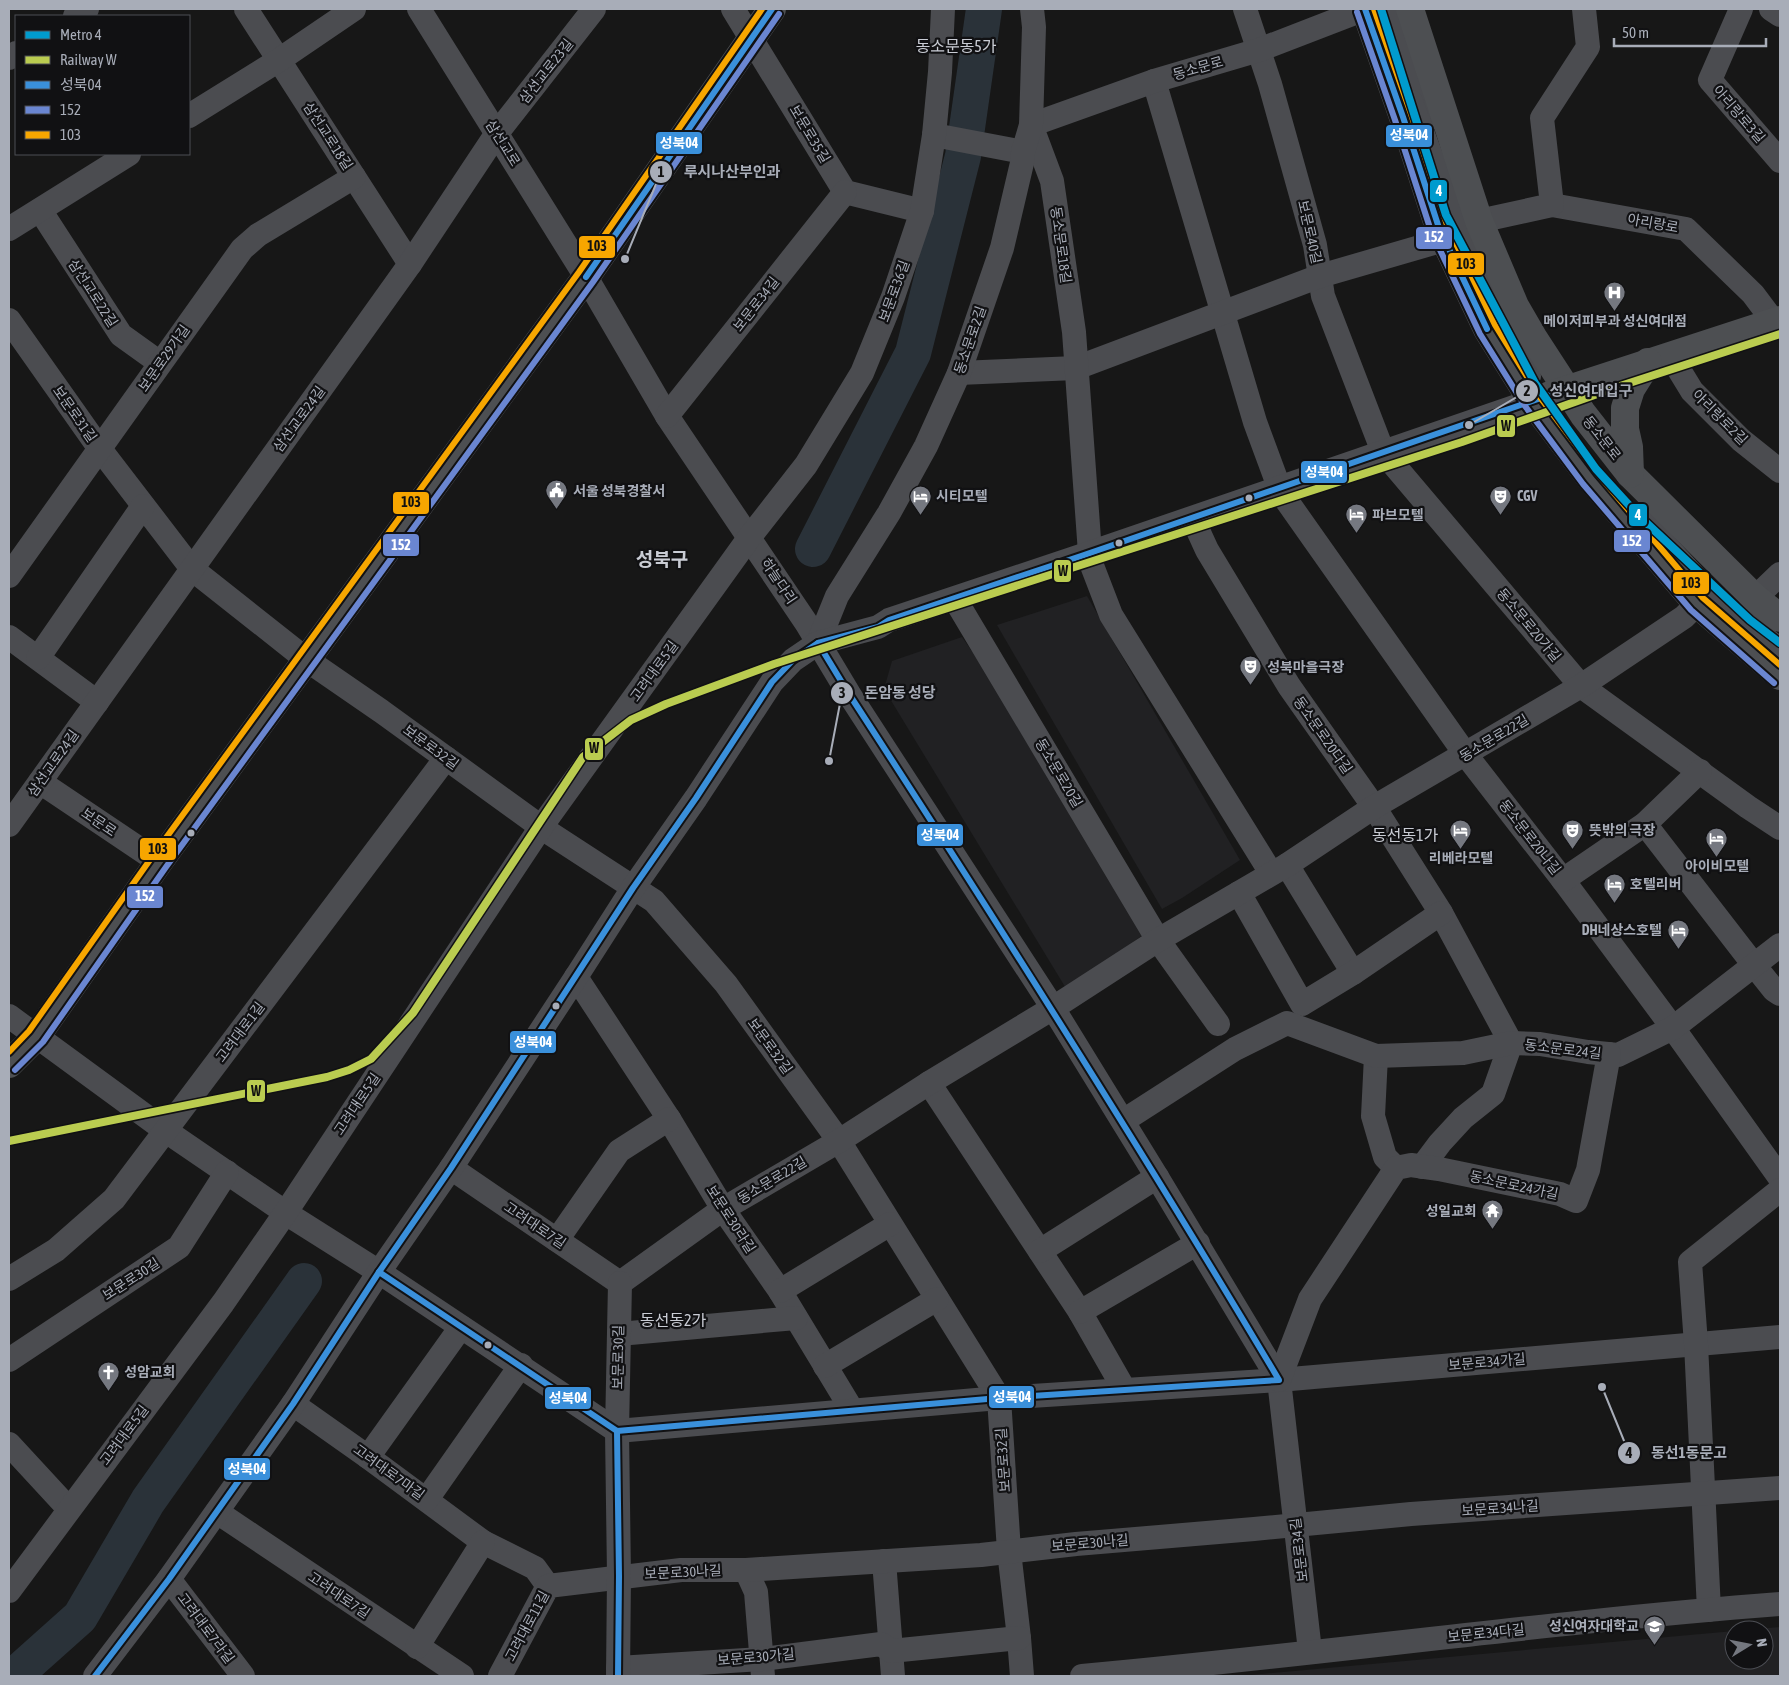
<svg xmlns="http://www.w3.org/2000/svg" width="1789" height="1685" viewBox="0 0 1789 1685" font-family="'Asap Condensed','Noto Sans KR',sans-serif">
<style>
.built{fill:#212123}
.lines{fill:none;stroke-linecap:round;stroke-linejoin:round}
.river{stroke:#2a3239;stroke-width:36}
.minor{stroke:#4b4c50;stroke-width:24}
.major{stroke:#4d4f52;stroke-width:28}
.bus-1-casing{stroke:#111113;stroke-width:10}
.bus-2-casing{stroke:#111113;stroke-width:10}
.bus-3-casing{stroke:#111113;stroke-width:10}
.bus-1{stroke:#3a90db;stroke-width:6}
.bus-2{stroke:#6a86d1;stroke-width:6}
.bus-3{stroke:#f7a600;stroke-width:6}
.rail-1-casing{stroke:#111113;stroke-width:11}
.rail-1{stroke:#bacc50;stroke-width:8}
.metro-1-casing{stroke:#111113;stroke-width:11}
.metro-1{stroke:#009bce;stroke-width:8}
.bus-dot{fill:#a8adb8;stroke:#111113;stroke-width:2}
.labels{text-anchor:middle;dominant-baseline:central;stroke-width:4.5;stroke-linejoin:round;paint-order:stroke}
.street-label{font-size:14px;fill:#a8adb8;stroke:#111113}
.poi-label{font-size:14px;font-weight:bold;fill:#a8adb8;stroke:#111113;text-anchor:start}
.quarter-label{font-size:16px;fill:#c9ccd4;stroke:#111113}
.district-label{font-size:19px;font-weight:bold;fill:#c9ccd4;stroke:#111113}
.leader{fill:none;stroke:#a8adb8;stroke-width:2}
.callout-dot{fill:#a8adb8;stroke:#111113;stroke-width:2}
.mark-label{font-size:15px;text-anchor:middle;font-weight:bold;fill:#111}
.callout-label{font-size:15px;text-anchor:middle;font-weight:bold;fill:#a8adb8;stroke:#111113;stroke-width:4.5;stroke-linejoin:round;paint-order:stroke}
.line-badge{stroke:#111113;stroke-width:2}
.badge-label{font-size:14px;text-anchor:middle;font-weight:bold;fill:#fff}
.pale-badge-label{font-size:14px;text-anchor:middle;font-weight:bold;fill:#111}
</style>
<rect width="100%" height="100%" fill="#171717"/>
<g class="built">
<path d="M1087,596L1240,860L1182,898L1162,909L997,625Z"/>
<path d="M962,637L1012,709L1151,929L1067,990L884,689L892,661Z"/>
<path d="M1780,1627V1676H1239L1734,1631V1660H1764V1630H1744Z"/>
</g>
<g class="lines">
<g class="river">
<path d="M813,549L913,353L963,156L984,9"/>
<path d="M14,1676L80,1617L148,1501L304,1281"/>
</g>
<g class="minor">
<path d="M246,9L410,264"/>
<path d="M419,9L586,277L667,416L807,624L849,694L1053,1008L1157,1177L1279,1380L1310,1651"/>
<path d="M733,9L845,192L922,211"/>
<path d="M1245,9L1270,84L1315,245L1323,296L1383,452L1581,686L1748,807L1780,828"/>
<path d="M1396,9L1429,118"/>
<path d="M1741,9L1710,80L1780,161"/>
<path d="M1771,9L1780,15"/>
<path d="M75,16L87,9"/>
<path d="M9,58L16,53"/>
<path d="M1154,81L1255,422L1279,487"/>
<path d="M1411,102L1469,258L1529,376"/>
<path d="M189,116L279,60L354,9"/>
<path d="M934,135L1023,152"/>
<path d="M1552,205L1686,229L1753,294L1774,322"/>
<path d="M40,210L121,335L160,363"/>
<path d="M1479,221L1552,205L1542,118L1588,47L1584,9"/>
<path d="M9,229L129,154"/>
<path d="M9,320L100,449L192,569L307,660L381,711L548,832L654,901L726,984L839,1141L999,1398L1009,1551L1019,1638L1022,1676"/>
<path d="M1670,355L1692,391L1741,440L1780,471"/>
<path d="M959,373L1076,368L1320,276L1444,240"/>
<path d="M667,416L845,192"/>
<path d="M1282,494L1466,755L1563,880L1673,1028L1780,1178"/>
<path d="M1639,516L1714,598L1780,650"/>
<path d="M1196,526L1207,550L1289,686L1374,807L1441,913L1511,1043L1493,1094L1463,1118L1440,1143L1422,1167"/>
<path d="M1090,553L1074,332L1052,181L1031,125L1154,81L1259,50L1365,9"/>
<path d="M1091,563L1111,615L1271,873"/>
<path d="M9,576L242,249L258,235L354,177"/>
<path d="M1755,598L1780,574"/>
<path d="M959,606L1158,940L1218,1024"/>
<path d="M9,637L97,702"/>
<path d="M818,643L837,596L889,513L926,446L959,373L1002,248L1022,163L1023,152L1031,125L1034,27L1032,9"/>
<path d="M38,658L143,506"/>
<path d="M40,782L159,862"/>
<path d="M1645,824L1754,965L1774,990L1780,994"/>
<path d="M9,825L410,264L497,133L594,9"/>
<path d="M1287,865L1353,973"/>
<path d="M1563,880L1645,824L1700,771"/>
<path d="M1239,893L1302,1004L1353,973L1441,913"/>
<path d="M576,977L669,1119L723,1209L780,1291L852,1410"/>
<path d="M9,1016L166,1131L292,1217L379,1272L617,1431L999,1398L1279,1380L1780,1337"/>
<path d="M1376,1056L1373,1116L1385,1157L1396,1168"/>
<path d="M929,1083L1080,1312L1124,1389"/>
<path d="M1123,1121L1235,1049L1287,1023L1376,1056L1463,1053L1511,1043L1540,1044L1588,1052L1618,1055L1673,1028L1780,945"/>
<path d="M451,1168L620,1283"/>
<path d="M557,1240L619,1151L669,1119"/>
<path d="M1040,1251L1157,1177"/>
<path d="M9,1279L56,1250L114,1199L446,758"/>
<path d="M620,1283L723,1209L839,1141L929,1083L1053,1008L1158,940L1287,865L1374,807L1581,686L1684,617L1697,604"/>
<path d="M780,1291L890,1224"/>
<path d="M1080,1312L1198,1243"/>
<path d="M619,1334L796,1318"/>
<path d="M9,1360L179,1247L227,1172"/>
<path d="M825,1366L937,1299"/>
<path d="M1279,1380L1310,1299L1396,1168L1411,1165L1439,1169L1560,1194L1576,1201L1588,1170L1609,1054"/>
<path d="M293,1404L368,1457L483,1542L535,1568L548,1586"/>
<path d="M9,1444L69,1509"/>
<path d="M368,1457L461,1327"/>
<path d="M427,1499L521,1365"/>
<path d="M217,1512L462,1676"/>
<path d="M884,1561L893,1676"/>
<path d="M746,1570L756,1592L763,1676"/>
<path d="M169,1579L243,1676"/>
<path d="M9,1591L223,1303L286,1212L541,827L749,538L806,465L862,373L893,297L922,211L934,135L940,72L943,9"/>
<path d="M1709,1610L1696,1344L1690,1262L1780,1190"/>
<path d="M417,1647L483,1542"/>
<path d="M618,1668L762,1659L881,1644L891,1651L1019,1638"/>
<path d="M95,1676L169,1579L293,1404L379,1272L451,1168L576,977L633,888L696,798L772,682L793,660L818,643L878,627L889,620L1081,556L1532,401"/>
<path d="M500,1676L548,1586L681,1570H746L981,1555L1076,1544L1254,1529L1411,1514L1780,1488"/>
<path d="M618,1676L619,1576L617,1431L620,1283"/>
<path d="M1082,1676C1315,1655 1547,1622 1780,1604"/>
</g>
<g class="major">
<path d="M1365,9L1403,117L1439,228L1487,329L1532,401L1590,478L1697,604L1780,676"/>
<path d="M1410,9L1479,221L1515,306L1533,337L1583,414L1630,474L1755,598L1780,618"/>
<path d="M1550,395L1780,320"/>
<path d="M1630,474L1629,447L1625,429V408L1631,389L1648,362"/>
<path d="M9,1064L36,1037L159,862L586,277L772,9"/>
</g>
<defs>
<g id="bus-1">
<path d="M1365,9L1403,117L1439,228L1487,329"/>
<path d="M586,277L772,9"/>
<path d="M379,1272L617,1431L999,1398L1279,1380C1141,1148 996,920 849,694L818,643"/>
<path d="M617,1431L619,1576L618,1676"/>
<path d="M95,1676L169,1579L293,1404L379,1272L451,1168L633,888L696,798L772,682L793,660L818,643L878,627L889,620L1081,556L1567,389"/>
</g>
<g id="bus-2">
<path d="M1357,12L1395,120L1431,231L1480,334L1525,406L1583,484L1691,610L1774,683"/>
<path d="M15,1070L43,1042L166,867L593,282L779,14"/>
</g>
<g id="bus-3">
<path d="M1374,9L1411,114L1447,225L1495,325L1539,396L1597,473L1703,598L1780,665"/>
<path d="M9,1052L29,1031L152,857L579,272L762,9"/>
</g>
</defs>
<use href="#bus-1" class="bus-1-casing"/>
<use href="#bus-2" class="bus-2-casing"/>
<use href="#bus-3" class="bus-3-casing"/>
<use href="#bus-1" class="bus-1"/>
<use href="#bus-2" class="bus-2"/>
<use href="#bus-3" class="bus-3"/>
<defs>
<path id="rail-1" d="M9,1141L327,1077L349,1070L371,1059L413,1013L583,757L631,720L666,704L774,664L1462,442L1617,387L1780,334"/>
</defs>
<use href="#rail-1" class="rail-1-casing"/>
<use href="#rail-1" class="rail-1"/>
<defs>
<path id="metro-1" d="M1381,9L1446,215L1535,383L1596,469L1639,516L1750,620L1780,643"/>
</defs>
<use href="#metro-1" class="metro-1-casing"/>
<use href="#metro-1" class="metro-1"/>
</g>
<defs>
<symbol id="hospital-pin" viewBox="-11 -11 22 30"><path d="M0 17L-7.5 6A9.5 9.5 0 1 1 7.5 6Z" fill="#757880" stroke="#111113"/><path d="M-5-5h3v3.5h4V-5h3V5h-3V1.5h-4V5h-3Z" fill="#fff"/></symbol>
<symbol id="civic-pin" viewBox="-11 -11 22 30"><path d="M0 17L-7.5 6A9.5 9.5 0 1 1 7.5 6Z" fill="#757880" stroke="#111113"/><path d="M-.6-6.5H3V-4.5H.6V-3L4-1V1h2V6H-6V1h2V-1L-.6-3ZM-1.2 2.5V6h2.4V2.5Z" fill="#fff"/></symbol>
<symbol id="hotel-pin" viewBox="-11 -11 22 30"><path d="M0 17L-7.5 6A9.5 9.5 0 1 1 7.5 6Z" fill="#757880" stroke="#111113"/><path d="M-6-4.5h1.5V1H6V5H4.5V3h-9V5H-6ZM-4 0a1.8 1.8 0 1 1 3.6 0ZM.5 0V-2.5h3Q6-2.5 6 0Z" fill="#fff"/></symbol>
<symbol id="theatre-pin" viewBox="-11 -11 22 30"><path d="M0 17L-7.5 6A9.5 9.5 0 1 1 7.5 6Z" fill="#757880" stroke="#111113"/><path d="M-5-5.5Q0-4 5-5.5V0Q5 5 0 6Q-5 5-5 0ZM-3.3-2.5H-1v1.5H-3.3ZM1-2.5H3.3v1.5H1ZM-2.8 1Q0 5.5 2.8 1Z" fill="#fff"/></symbol>
<symbol id="temple-pin" viewBox="-11 -11 22 30"><path d="M0 17L-7.5 6A9.5 9.5 0 1 1 7.5 6Z" fill="#757880" stroke="#111113"/><path d="M0-6L5-2H3V0L6.5 2.5H4V6H1.5V3h-3V6H-4V2.5H-6.5L-3 0V-2H-5Z" fill="#fff"/></symbol>
<symbol id="church-pin" viewBox="-11 -11 22 30"><path d="M0 17L-7.5 6A9.5 9.5 0 1 1 7.5 6Z" fill="#757880" stroke="#111113"/><path d="M-1.2-6h2.4v3.5h3.3v2.4h-3.3V6h-2.4V-.1h-3.3v-2.4h3.3Z" fill="#fff"/></symbol>
<symbol id="university-pin" viewBox="-11 -11 22 30"><path d="M0 17L-7.5 6A9.5 9.5 0 1 1 7.5 6Z" fill="#757880" stroke="#111113"/><path d="M0-5L7-2L0 1L-7-2ZM-4 1L0 2.5L4 1V4Q0 6-4 4Z" fill="#fff"/></symbol>
</defs>
<g fill-rule="evenodd">
<use href="#hospital-pin" x="1602" y="280" width="25" height="34"/>
<use href="#civic-pin" x="544" y="478" width="25" height="34"/>
<use href="#hotel-pin" x="908" y="484" width="25" height="34"/>
<use href="#theatre-pin" x="1488" y="484" width="25" height="34"/>
<use href="#hotel-pin" x="1344" y="502" width="25" height="34"/>
<use href="#theatre-pin" x="1238" y="654" width="25" height="34"/>
<use href="#hotel-pin" x="1448" y="818" width="25" height="34"/>
<use href="#theatre-pin" x="1560" y="818" width="25" height="34"/>
<use href="#hotel-pin" x="1704" y="826" width="25" height="34"/>
<use href="#hotel-pin" x="1602" y="872" width="25" height="34"/>
<use href="#hotel-pin" x="1666" y="918" width="25" height="34"/>
<use href="#temple-pin" x="1480" y="1198" width="25" height="34"/>
<use href="#church-pin" x="96" y="1360" width="25" height="34"/>
<use href="#university-pin" x="1642" y="1614" width="25" height="34"/>
</g>
<g class="bus-dot">
<circle cx="1249" cy="498" r="4.5"/>
<circle cx="1119" cy="543" r="4.5"/>
<circle cx="191" cy="833" r="4.5"/>
<circle cx="556" cy="1006" r="4.5"/>
<circle cx="488" cy="1345" r="4.5"/>
</g>
<g class="labels">
<g class="street-label">
<text transform="translate(1198 68) rotate(-16)">동소문로</text>
<text transform="translate(546 71) rotate(-52)">삼선교로23길</text>
<text transform="translate(1739 114) rotate(49)">아리랑로3길</text>
<text transform="translate(810 134) rotate(59)">보문로35길</text>
<text transform="translate(328 136) rotate(57)">삼선교로18길</text>
<text transform="translate(503 143) rotate(58)">삼선교로</text>
<text transform="translate(1653 223) rotate(10)">아리랑로</text>
<text transform="translate(1310 232) rotate(77)">보문로40길</text>
<text transform="translate(1061 245) rotate(82)">동소문로18길</text>
<text transform="translate(894 291) rotate(-70)">보문로36길</text>
<text transform="translate(93 293) rotate(57)">삼선교로22길</text>
<text transform="translate(756 304) rotate(-52)">보문로34길</text>
<text transform="translate(970 340) rotate(-71)">동소문로2길</text>
<text transform="translate(164 358) rotate(-55)">보문로29가길</text>
<text transform="translate(75 414) rotate(55)">보문로31길</text>
<text transform="translate(1720 417) rotate(45)">아리랑로2길</text>
<text transform="translate(299 419) rotate(-54)">삼선교로24길</text>
<text transform="translate(1602 438) rotate(52)">동소문로</text>
<text transform="translate(779 581) rotate(56)">하늘다리</text>
<text transform="translate(1529 625) rotate(50)">동소문로20가길</text>
<text transform="translate(654 671) rotate(-54)">고려대로5길</text>
<text transform="translate(1323 735) rotate(55)">동소문로20다길</text>
<text transform="translate(1494 738) rotate(-31)">동소문로22길</text>
<text transform="translate(431 747) rotate(36)">보문로32길</text>
<text transform="translate(53 763) rotate(-55)">삼선교로24길</text>
<text transform="translate(1059 773) rotate(59)">동소문로20길</text>
<text transform="translate(99 822) rotate(34)">보문로</text>
<text transform="translate(1530 837) rotate(52)">동소문로20나길</text>
<text transform="translate(240 1032) rotate(-53)">고려대로1길</text>
<text transform="translate(770 1046) rotate(54)">보문로32길</text>
<text transform="translate(1563 1049) rotate(7)">동소문로24길</text>
<text transform="translate(357 1104) rotate(-56)">고려대로5길</text>
<text transform="translate(772 1180) rotate(-31)">동소문로22길</text>
<text transform="translate(1514 1185) rotate(12)">동소문로24가길</text>
<text transform="translate(731 1219) rotate(57)">보문로30라길</text>
<text transform="translate(535 1225) rotate(34)">고려대로7길</text>
<text transform="translate(131 1279) rotate(-33)">보문로30길</text>
<text transform="translate(618 1357) rotate(-89)">보문로30길</text>
<text transform="translate(1487 1362) rotate(-5)">보문로34가길</text>
<text transform="translate(124 1435) rotate(-53)">고려대로5길</text>
<text transform="translate(1003 1460) rotate(-94)">보문로32길</text>
<text transform="translate(389 1472) rotate(36)">고려대로7마길</text>
<text transform="translate(1500 1508) rotate(-4)">보문로34나길</text>
<text transform="translate(1090 1543) rotate(-5)">보문로30나길</text>
<text transform="translate(1299 1550) rotate(-97)">보문로34길</text>
<text transform="translate(683 1572) rotate(-3)">보문로30나길</text>
<text transform="translate(339 1595) rotate(34)">고려대로7길</text>
<text transform="translate(527 1626) rotate(-62)">고려대로11길</text>
<text transform="translate(206 1628) rotate(53)">고려대로7라길</text>
<text transform="translate(1486 1633) rotate(-6)">보문로34다길</text>
<text transform="translate(756 1657) rotate(-5)">보문로30가길</text>
</g>
<g class="poi-label">
<text x="1615" y="321" text-anchor="middle">메이저피부과 성신여대점</text>
<text x="573" y="491">서울 성북경찰서</text>
<text x="936" y="496">시티모텔</text>
<text x="1517" y="496">CGV</text>
<text x="1372" y="515">파브모텔</text>
<text x="1267" y="667">성북마을극장</text>
<text x="1589" y="830">뜻밖의 극장</text>
<text x="1461" y="858" text-anchor="middle">리베라모텔</text>
<text x="1717" y="866" text-anchor="middle">아이비모텔</text>
<text x="1630" y="884">호텔리버</text>
<text x="1662" y="930" text-anchor="end">DH네상스호텔</text>
<text x="1477" y="1211" text-anchor="end">성일교회</text>
<text x="124" y="1372">성암교회</text>
<text x="1639" y="1626" text-anchor="end">성신여자대학교</text>
</g>
<g class="quarter-label">
<text x="956" y="46">동소문동5가</text>
<text x="1405" y="835">동선동1가</text>
<text x="673" y="1320">동선동2가</text>
</g>
<g class="district-label">
<text x="662" y="559">성북구</text>
</g>
</g>
<path class="leader" d="M625 259L661 172M1469 425L1527 391M829 761L842 693M1602 1387L1629 1453"/>
<g class="callout-dot">
<circle cx="625" cy="259" r="5"/>
<circle cx="1469" cy="425" r="5"/>
<circle cx="829" cy="761" r="5"/>
<circle cx="1602" cy="1387" r="5"/>
<circle cx="661" cy="172" r="12"/>
<circle cx="1527" cy="391" r="12"/>
<circle cx="842" cy="693" r="12"/>
<circle cx="1629" cy="1453" r="12"/>
</g>
<g class="mark-label">
<text x="661" y="177">1</text>
<text x="1527" y="396">2</text>
<text x="842" y="698">3</text>
<text x="1629" y="1458">4</text>
</g>
<g class="callout-label">
<text x="732" y="177">루시나산부인과</text>
<text x="1591" y="396">성신여대입구</text>
<text x="900" y="698">돈암동 성당</text>
<text x="1689" y="1458">동선1동문고</text>
</g>
<g class="line-badge">
<rect x="1385" y="124" width="48" height="24" rx="5" fill="#3a90db"/>
<rect x="655" y="131" width="48" height="24" rx="5" fill="#3a90db"/>
<rect x="1429" y="179" width="19" height="24" rx="5" fill="#009bce"/>
<rect x="1415" y="226" width="38" height="24" rx="5" fill="#6a86d1"/>
<rect x="578" y="235" width="38" height="24" rx="5" fill="#f7a600"/>
<rect x="1447" y="252" width="38" height="24" rx="5" fill="#f7a600"/>
<rect x="1496" y="414" width="20" height="24" rx="5" fill="#bacc50"/>
<rect x="1300" y="460" width="48" height="24" rx="5" fill="#3a90db"/>
<rect x="392" y="491" width="38" height="24" rx="5" fill="#f7a600"/>
<rect x="1628" y="503" width="20" height="24" rx="5" fill="#009bce"/>
<rect x="1613" y="529" width="38" height="24" rx="5" fill="#6a86d1"/>
<rect x="382" y="533" width="38" height="24" rx="5" fill="#6a86d1"/>
<rect x="1053" y="559" width="19" height="24" rx="5" fill="#bacc50"/>
<rect x="1672" y="571" width="38" height="24" rx="5" fill="#f7a600"/>
<rect x="584" y="737" width="20" height="24" rx="5" fill="#bacc50"/>
<rect x="916" y="823" width="48" height="24" rx="5" fill="#3a90db"/>
<rect x="139" y="837" width="38" height="24" rx="5" fill="#f7a600"/>
<rect x="126" y="885" width="38" height="24" rx="5" fill="#6a86d1"/>
<rect x="509" y="1030" width="48" height="24" rx="5" fill="#3a90db"/>
<rect x="246" y="1079" width="20" height="24" rx="5" fill="#bacc50"/>
<rect x="988" y="1385" width="47" height="24" rx="5" fill="#3a90db"/>
<rect x="544" y="1386" width="48" height="24" rx="5" fill="#3a90db"/>
<rect x="223" y="1457" width="48" height="24" rx="5" fill="#3a90db"/>
</g>
<g class="badge-label">
<text x="1409" y="140">성북04</text>
<text x="679" y="148">성북04</text>
<text x="1439" y="196">4</text>
<text x="1434" y="242">152</text>
<text x="1324" y="477">성북04</text>
<text x="1638" y="520">4</text>
<text x="1632" y="546">152</text>
<text x="401" y="550">152</text>
<text x="940" y="840">성북04</text>
<text x="145" y="901">152</text>
<text x="533" y="1047">성북04</text>
<text x="1012" y="1402">성북04</text>
<text x="568" y="1403">성북04</text>
<text x="247" y="1474">성북04</text>
</g>
<g class="pale-badge-label">
<text x="597" y="251">103</text>
<text x="1466" y="269">103</text>
<text x="1506" y="431">W</text>
<text x="411" y="507">103</text>
<text x="1063" y="576">W</text>
<text x="1691" y="588">103</text>
<text x="594" y="753">W</text>
<text x="158" y="854">103</text>
<text x="256" y="1096">W</text>
</g>
<rect width="1789" height="1685" fill="none" stroke="#a8adb8" stroke-width="20"/>
<rect x="15" y="15" width="175" height="140" fill="#111113" stroke="#4d4f55"/>
<rect x="25" y="31" width="25" height="8" fill="#009bce" stroke="#4d4f55"/>
<text x="60" y="40" font-size="15" fill="#a8adb8">Metro 4</text>
<rect x="25" y="56" width="25" height="8" fill="#bacc50" stroke="#4d4f55"/>
<text x="60" y="65" font-size="15" fill="#a8adb8">Railway W</text>
<rect x="25" y="81" width="25" height="8" fill="#3a90db" stroke="#4d4f55"/>
<text x="60" y="90" font-size="15" fill="#a8adb8">성북04</text>
<rect x="25" y="106" width="25" height="8" fill="#6a86d1" stroke="#4d4f55"/>
<text x="60" y="115" font-size="15" fill="#a8adb8">152</text>
<rect x="25" y="131" width="25" height="8" fill="#f7a600" stroke="#4d4f55"/>
<text x="60" y="140" font-size="15" fill="#a8adb8">103</text>
<g transform="translate(1749 1645) rotate(80)"><circle r="24" fill="#111113" stroke="#4d4f55"/>
<path d="M0-4L9 19L0 12L-9 19Z" fill="#757880"/>
<text y="-8" font-size="14" font-weight="bold" text-anchor="middle" fill="#a8adb8">N</text>
</g>
<path d="M1614 38v8h152v-8" fill="none" stroke="#a8adb8" stroke-width="2.5"/>
<text x="1622" y="38" font-size="15" fill="#a8adb8" stroke="#111113" stroke-width="4" paint-order="stroke">50 m</text>
</svg>
